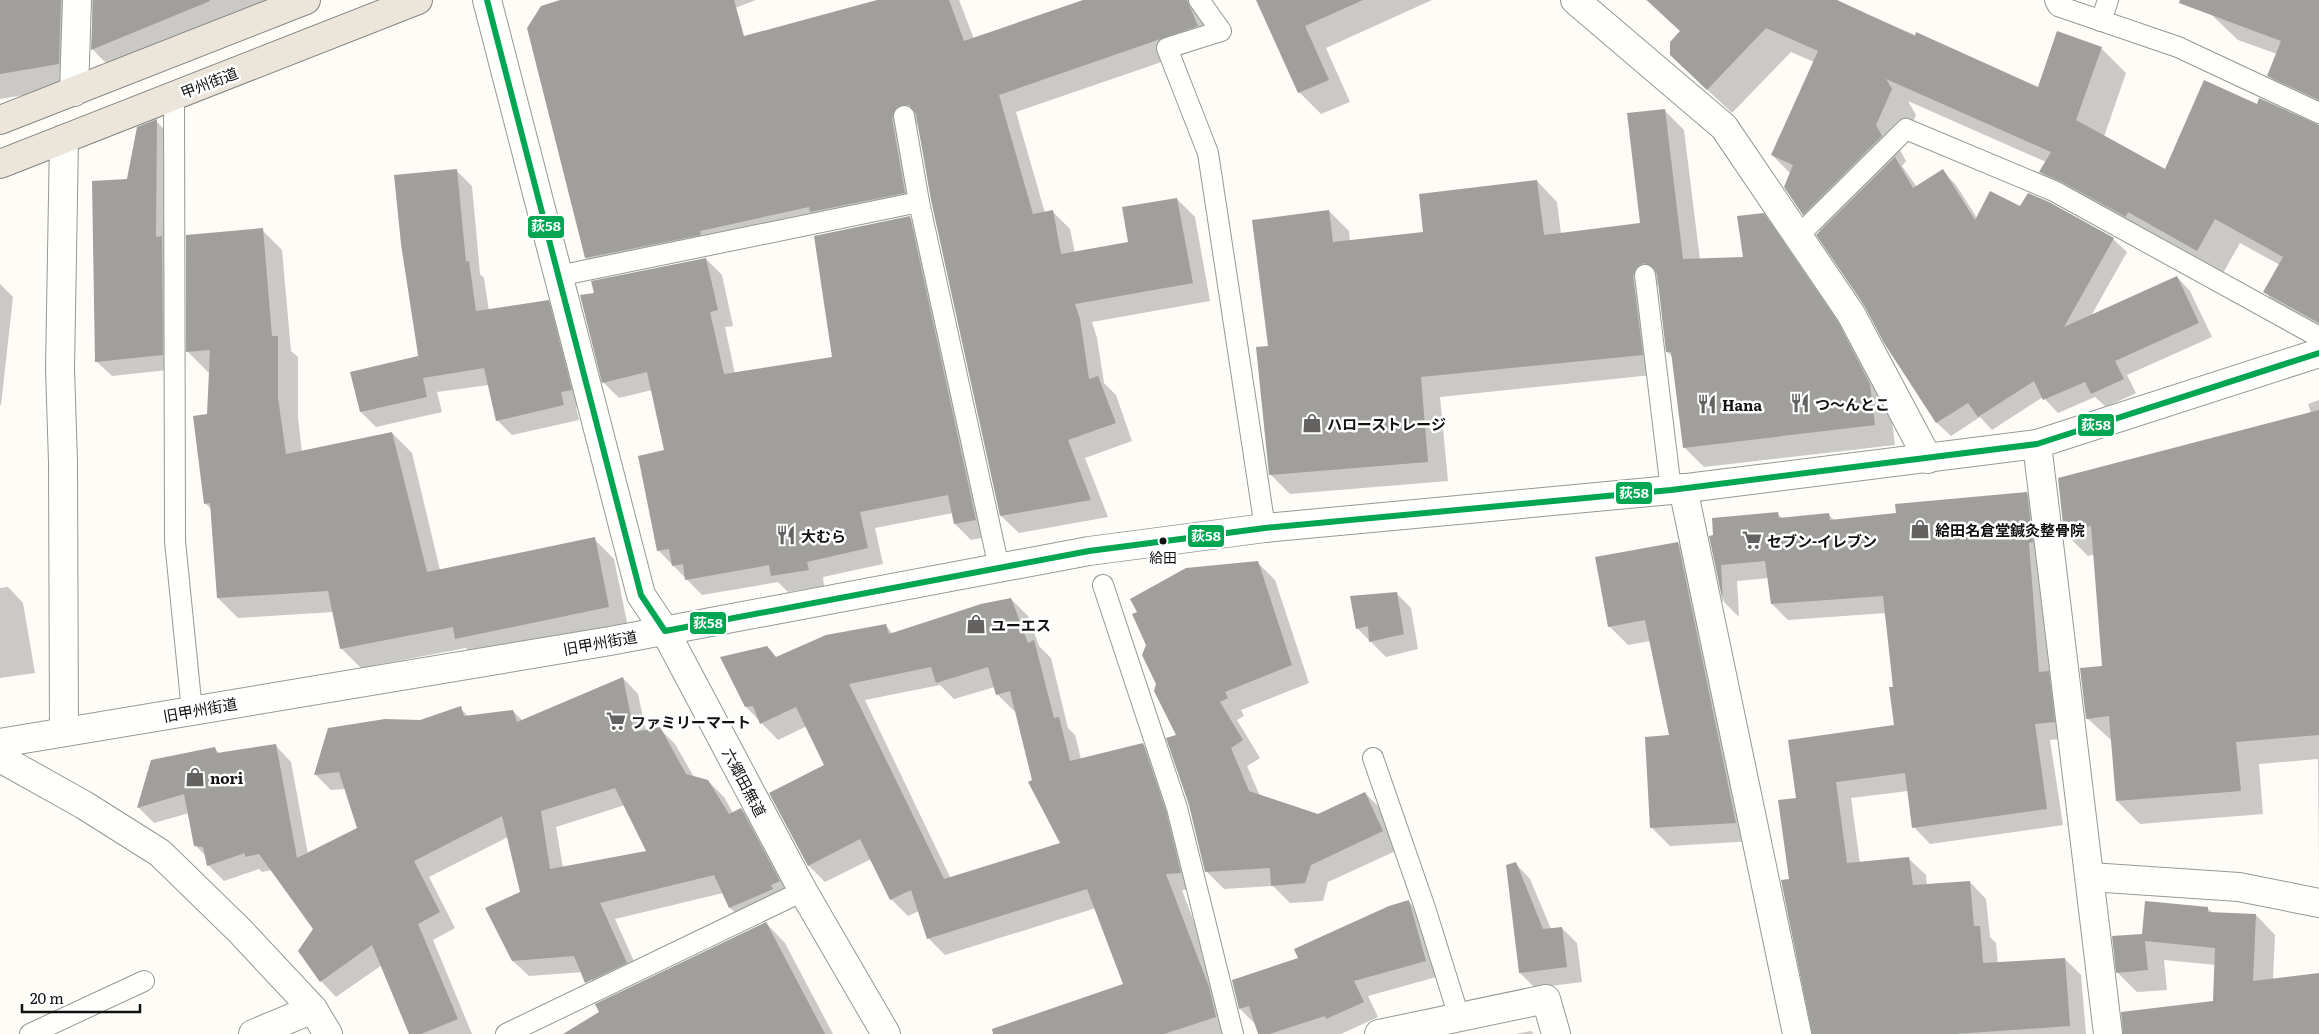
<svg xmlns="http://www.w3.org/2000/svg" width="2319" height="1034" viewBox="0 0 2319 1034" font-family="Literata,'Noto Sans JP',serif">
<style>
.shadow{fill:#0003;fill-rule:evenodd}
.building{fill:#a19f9c;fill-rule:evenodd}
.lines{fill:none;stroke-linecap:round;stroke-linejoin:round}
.service-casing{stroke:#979795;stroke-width:22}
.minor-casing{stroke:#979795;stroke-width:30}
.tertiary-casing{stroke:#979795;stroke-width:30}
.trunk-casing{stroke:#858482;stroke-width:30}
.service{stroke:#fffffe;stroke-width:20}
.minor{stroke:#fffffe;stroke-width:28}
.tertiary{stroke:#fffffe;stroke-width:28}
.trunk{stroke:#ece5da;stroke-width:28}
.bus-1-casing{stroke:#fff;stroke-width:10}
.bus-1{stroke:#00a651;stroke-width:6}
.bus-dot{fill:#111;stroke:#fff;stroke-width:2}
.labels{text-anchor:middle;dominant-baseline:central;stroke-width:5;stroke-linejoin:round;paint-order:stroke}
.bus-label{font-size:14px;fill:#111;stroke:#fff}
.street-label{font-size:15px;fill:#111;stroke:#fff}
.poi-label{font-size:15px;font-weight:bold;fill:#111;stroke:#fff;text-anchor:start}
.line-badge{stroke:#fff;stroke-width:2}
.badge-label{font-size:14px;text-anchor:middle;font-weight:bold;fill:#fff}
</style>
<rect width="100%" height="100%" fill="#fdfcf7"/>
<g class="shadow">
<path d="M0,0H288L114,71L92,49V7L86,13L81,86L0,99Z"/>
<path d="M564,0H756L618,53L623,69L882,0H959L974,39L1087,0H1199L1214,44L1016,112L1045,213L1052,211L1070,229L1075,253L1129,243L1177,199L1195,217L1210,301L1092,322L1097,338L1104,383L1116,395L1132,441L1085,458L1108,517L1019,533L1001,516L917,123L914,125L922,210L604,275L586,258Z"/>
<path d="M1257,0H1432L1326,48L1350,102L1321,114L1299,92Z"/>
<path d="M1646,0H1834L2038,88L2101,48L2126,73L2104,137L2165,171L2258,105L2314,125H2319V333L2289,317L2265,292L2280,265L2240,243L2222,275L2066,196L2041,172L2046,162L1908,101L1916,115L1900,150L1906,161L1902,166L1917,187L1943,171L1956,185L1977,218L2021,208L2113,239L2127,252L2091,316L2177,277L2190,291L2212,337L2127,375L2136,393L2106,407L2095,397L2058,413L2043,397L1992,430L1980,417L1951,436L1937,423L1885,342L1821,232L1803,214L1791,174L1772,155L1814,62L1791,52L1732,113L1696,79L1681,32Z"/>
<path d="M2196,0H2319V113L2294,100L2269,75L2277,54L2238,40Z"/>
<path d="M1664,110L1684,130L1700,260L1744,258L1763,215L1784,235L1857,344L1890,405L1895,445L1704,467L1684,447L1673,357L1667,352L1659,282L1653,297L1662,374L1440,397L1448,481L1290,494L1270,474L1269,347L1329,211L1349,231L1350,242L1425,233L1537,181L1557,202L1561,234L1642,224Z"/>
<path d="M156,121L171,136L177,369L112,376L96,361L128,180Z"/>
<path d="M457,171L472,186L480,274L484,278L489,311L548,302L563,317L586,404L576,407L579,420L512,435L497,420L489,385L437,392L442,412L376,427L361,412L417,358L421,361Z"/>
<path d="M909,217L925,233L991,536L971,540L955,524L953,513L875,528L883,564L823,577L824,586L788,592L778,582L702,595L658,550L666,451L652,390L619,398L603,382L595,294L706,259L722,275L733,326L725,327L735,374L833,358Z"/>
<path d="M262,230L282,250L291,351L298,357V418L302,452L392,433L412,453L440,570L594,539L614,559L628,627L476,658L466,648L361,668L341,648L333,612L238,618L218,598L212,510L205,503L210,371L208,372L188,352Z"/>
<path d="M0,284L13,297L1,405H0Z"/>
<path d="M2319,400V870L2318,759L2259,764L2263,814L2140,824L2117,801L2112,741L2087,718L2104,667L2095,554L2088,556L2065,533L2311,413L2308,404Z"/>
<path d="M2027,493L2043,509L2070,738L2050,740L2063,825L1930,844L1914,827L1908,791L1851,798L1860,863L1909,859L1926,875L1927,885L1970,882L1986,899L1990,937L1996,943L1998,964L2065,959L2081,975L2086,1034H1813L1791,880L1797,799L1896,726L1894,688L1886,613L1788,620L1772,604L1769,578L1737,581L1739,617L1724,602L1710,537L1778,514L1783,519L1829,515L1834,520L1897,514Z"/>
<path d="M1678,543L1696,561L1754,841L1670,846L1651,827L1670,736L1650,641L1628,645L1609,626Z"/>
<path d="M1257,562L1275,580L1309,683L1241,710L1244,716L1237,720L1260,758L1247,766L1260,796L1318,815L1365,793L1383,811L1400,849L1328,882L1323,901L1290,903L1273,886L1224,889L1206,871L1178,736Z"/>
<path d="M8,587L23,603L35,673L0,678V588Z"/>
<path d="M1396,593L1411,608L1418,649L1386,657L1357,628Z"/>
<path d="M1011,599L1028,616L1039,646L1051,658L1068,728L1075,735L1081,759L1143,745L1160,762L1197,890H1182L1225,1005L1231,1034H1023L1125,984L1096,908L945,955L928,938L919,911L908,916L891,899L871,859L825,882L809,866L826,765L807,726L778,740L746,707L777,658L885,625L893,634ZM940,685L954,699L995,687L997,694L1014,711L1016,710L1033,780L1062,844L951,879L865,700Z"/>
<path d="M623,678L638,694L646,731L659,728L675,744L694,777L708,781L724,797L733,813L741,809L757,825L795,897L746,923L730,908L723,893L615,919L637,968L596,984L584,972L529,976L513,961L522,892L508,837L429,877L455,928L433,940L472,1034H410L382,965L336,997L321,981L314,929L272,870L262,872L259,869L224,881L208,865L207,857L195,845L189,813L154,823L138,807L215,749L220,754L276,746L291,762L308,854L359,828L346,789L331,790L316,775L329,729L420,721L460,708L469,717L513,711L523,721ZM625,805L648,852L563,868L556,827Z"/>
<path d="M1515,863L1530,879L1551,929L1562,928L1577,943L1582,982L1535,988L1520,973Z"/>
<path d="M1409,902L1424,917L1440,976L1368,996L1378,1017L1341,1034H1260L1255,1024L1240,1009L1299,959Z"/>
<path d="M2207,908L2213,913L2256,915L2275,935L2273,980L2319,975V1034H2153L2214,1002L2216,965L2164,960L2167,990L2137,992L2118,973L2143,935Z"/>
<path d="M766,923L785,943L833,1034H566Z"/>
<path d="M1531,1031L1534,1034H1515Z"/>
</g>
<g class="building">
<path d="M0,0H61L59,64L0,74Z"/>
<path d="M93,0H210V1L91,50Z"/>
<path d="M560,0H734L744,36L877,0H949L964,41L1083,0H1187L1198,26L999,95L1033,214L1053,210L1061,254L1128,242L1122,207L1177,198L1193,283L1075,304L1080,319L1089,379L1098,376L1116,423L1068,440L1091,500L1000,516L931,200L916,114L909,105L897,107L892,118L905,193L810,212L809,207L700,231L701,235L585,258L527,28L541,6Z"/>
<path d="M1256,0H1363L1305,26L1329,80L1298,93Z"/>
<path d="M1647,0H1837L1915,36L1916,32L2038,87L2057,31L2102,47L2076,120L2165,169L2204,80L2257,104L2259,98L2319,125V323L2263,292L2283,257L2215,219L2197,251L2128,212L2126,217L2060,181L2039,172L2051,152L1886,79L1892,89L1876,125L1882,136L1803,215L1784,187L1793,165L1771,155L1818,51L1766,28L1707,90L1670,55V42L1680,31Z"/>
<path d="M2180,0H2319V100L2267,76L2281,41L2179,3Z"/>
<path d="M1665,109L1683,259L1743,257L1737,216L1764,213L1838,322L1870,384L1875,425L1683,448L1671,352H1666L1657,274L1654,268L1644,263L1638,266L1633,276L1643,355L1421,377L1428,462L1269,475L1256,347L1268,346L1252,220L1329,210L1333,242L1423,232L1419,194L1537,180L1544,235L1640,223L1627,113Z"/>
<path d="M157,119L156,237L162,236L163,355L95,362L92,181L127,179L137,127Z"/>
<path d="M1895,157L1913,188L1943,169L1975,220L1990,191L2020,206L2028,193L2049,202L2114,238L2064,327L2177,276L2199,323L2115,361L2124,379L2091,394L2085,382L2043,400L2034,381L1978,417L1968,403L1936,423L1884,343L1864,305L1816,235Z"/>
<path d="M457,169L466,262L469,261L476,311L549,300L572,390L561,392L564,405L496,421L484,368L423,378L427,397L360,412L350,372L418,356L420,368L401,244L394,175Z"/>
<path d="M910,216L976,520L954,524L948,495L860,512L868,548L807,562L809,570L771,576L769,565L685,580L683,564L672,566L669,549L657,551L638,456L664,450L647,372L602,383L580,295L594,293L591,281L706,258L718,310L710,312L724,374L832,357L814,236Z"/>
<path d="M263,228L272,336H278V398L286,454L392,432L427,572L595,537L609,607L455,639L453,627L340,649L328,591L217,598L210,503L204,504L193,416L207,414L210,350L186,352V235Z"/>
<path d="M2319,410V735L2236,742L2241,791L2116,801L2109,716L2086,719L2080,668L2102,666L2091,526L2064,534L2058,478Z"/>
<path d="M2027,492L2033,542L2029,543L2039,672L2049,671L2055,722L2035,724L2047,809L1912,828L1905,773L1836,782L1847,863L1909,857L1913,885L1970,881L1974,926H1980L1983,963L2065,958L2070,1026L1955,1034H1812L1781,880L1789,879L1778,800L1796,798L1788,740L1894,725L1889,687H1893L1883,596L1771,604L1765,561L1721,565L1723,603L1709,536L1713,535L1712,518L1778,512L1779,518L1829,513L1830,520L1896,513L1895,504Z"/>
<path d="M1678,542L1736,823L1650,828L1645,737L1669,735L1645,620L1608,627L1595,557Z"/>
<path d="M1258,561L1292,665L1225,692L1228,698L1220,702L1243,740L1231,748L1249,791L1318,814L1365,792L1383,831L1311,865L1305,883L1271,886L1270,868L1205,872L1189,805L1166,738L1176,735L1154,691L1156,684L1142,655L1146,645L1132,614L1137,612L1130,599L1186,568Z"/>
<path d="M1397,592L1404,634L1369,642L1368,626L1356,629L1350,596Z"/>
<path d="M1011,598L1028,643L1034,640L1054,718L1059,717L1070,761L1143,743L1166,811L1181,873L1166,874L1209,987L1216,1017L1164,1034H993L992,1029L1123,984L1087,889L927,939L911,890L890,900L860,839L808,866L769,793L824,765L796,707L760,724L753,706L745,707L720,657L767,646L776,657L826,635L886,624L889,634L981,604ZM931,667L936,683L988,667L996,695L1010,691L1032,780L1028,782L1060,843L944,879L849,684Z"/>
<path d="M623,677L634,732L660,727L686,774L708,780L729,814L741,808L780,881L771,885L773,889L729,908L714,875L600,903L627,963L585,983L574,956L512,961L485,908L520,892L502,816L414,861L440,912L418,924L458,1019L421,1034H409L372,945L320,982L298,951L313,929L259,854L245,857V853L207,866L203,847L194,846L184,794L137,808L151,760L215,747L217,753L276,744L297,858L357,828L339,772L314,775L328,728L385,719L420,720L461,706L464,716L513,710L517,722ZM615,788L646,851L550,869L541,811Z"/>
<path d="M1516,862L1543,929L1562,927L1567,967L1519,973L1506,865Z"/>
<path d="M1409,900L1426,961L1354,981L1364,1002L1326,1019L1325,1016L1269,1034H1258L1249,1006L1239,1009L1232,980L1298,958L1294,949L1389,906Z"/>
<path d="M2145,901L2208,907V912L2256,914L2253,981L2319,973V1034H2123L2121,1012L2213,1001L2215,948L2145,941L2148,970L2116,973L2112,936L2142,934Z"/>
<path d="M766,922L825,1034H563L599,1012L595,1004Z"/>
</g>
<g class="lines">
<defs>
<g id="service">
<path d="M1199,0L1221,31L1167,48L1208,153L1265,528"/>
<path d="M2055,0L2058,6L2178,47L2319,113"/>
<path d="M2101,21L2108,0"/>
<path d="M174,96L175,541L192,711"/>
<path d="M904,116L919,202L999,568"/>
<path d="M1798,236L1906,129L2054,191L2319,337"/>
<path d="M1645,275L1671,490"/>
<path d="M558,276L919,202"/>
<path d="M1103,585L1177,808L1233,1034"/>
<path d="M1373,758L1425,908L1459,1017"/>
<path d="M30,1034L144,981"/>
<path d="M506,1034L803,891"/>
</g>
<g id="minor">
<path d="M1575,0L1724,127L1851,314L1928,459"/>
<path d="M74,92L77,0"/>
<path d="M2037,444L2108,1034"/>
<path d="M1683,488L1797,1034"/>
<path d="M64,732L63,462L60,369L64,139"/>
<path d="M0,758L84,805L160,853L240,931L313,1009L328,1034"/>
<path d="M2090,877L2239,887L2319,903"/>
<path d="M253,1034L313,1009"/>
<path d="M1379,1034L1546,999L1556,1034"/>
</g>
<g id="tertiary">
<path d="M487,0L641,595L665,631L803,891L886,1034"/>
<path d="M0,743L610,641L1089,551L1265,528L1671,490L2037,444L2319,353"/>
</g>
<g id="trunk">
<path d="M0,120L306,0"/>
<path d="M0,164L418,0"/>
</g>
</defs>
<use href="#service" class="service-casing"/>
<use href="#minor" class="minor-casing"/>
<use href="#tertiary" class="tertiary-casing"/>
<use href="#trunk" class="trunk-casing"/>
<use href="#service" class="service"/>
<use href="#minor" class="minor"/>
<use href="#tertiary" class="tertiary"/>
<use href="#trunk" class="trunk"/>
<defs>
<path id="bus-1" d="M487,0L641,595L665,631L1089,551L1265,528L1671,490L2037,444L2319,353"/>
</defs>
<use href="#bus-1" class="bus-1-casing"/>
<use href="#bus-1" class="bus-1"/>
</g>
<defs>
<symbol id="restaurant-bare" viewBox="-9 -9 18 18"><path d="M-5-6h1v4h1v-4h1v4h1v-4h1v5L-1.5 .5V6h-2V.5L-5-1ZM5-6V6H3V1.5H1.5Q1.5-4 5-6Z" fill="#646362" stroke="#fff" stroke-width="2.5" paint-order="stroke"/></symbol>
<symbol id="shop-bare" viewBox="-9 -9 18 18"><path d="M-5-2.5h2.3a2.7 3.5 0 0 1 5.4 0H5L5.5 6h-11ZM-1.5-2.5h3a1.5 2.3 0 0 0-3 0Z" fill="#646362" stroke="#fff" stroke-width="2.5" paint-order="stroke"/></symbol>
<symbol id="supermarket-bare" viewBox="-9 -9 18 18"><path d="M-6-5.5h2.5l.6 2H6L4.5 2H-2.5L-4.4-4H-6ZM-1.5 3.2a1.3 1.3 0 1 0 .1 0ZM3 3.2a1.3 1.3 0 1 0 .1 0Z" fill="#646362" stroke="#fff" stroke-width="2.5" paint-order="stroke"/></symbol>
</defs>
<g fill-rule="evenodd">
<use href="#restaurant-bare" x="1786" y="389" width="28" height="28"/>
<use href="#restaurant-bare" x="1693" y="390" width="28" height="28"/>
<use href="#shop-bare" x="1298" y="409" width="28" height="28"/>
<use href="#shop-bare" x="1906" y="515" width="28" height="28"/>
<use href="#restaurant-bare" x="772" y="521" width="28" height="28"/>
<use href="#supermarket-bare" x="1738" y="526" width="28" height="28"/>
<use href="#shop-bare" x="962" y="610" width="28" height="28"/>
<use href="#supermarket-bare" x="602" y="707" width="28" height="28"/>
<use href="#shop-bare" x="181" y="763" width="28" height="28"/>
</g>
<circle class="bus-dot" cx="1163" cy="541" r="4.5"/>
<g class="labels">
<g class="bus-label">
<text x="1163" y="557">給田</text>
</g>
<g class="street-label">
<text transform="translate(209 82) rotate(-21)">甲州街道</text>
<text transform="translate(600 642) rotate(-10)">旧甲州街道</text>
<text transform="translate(200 709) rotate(-10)">旧甲州街道</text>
<text transform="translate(745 782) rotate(62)">六郷田無道</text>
</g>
<g class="poi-label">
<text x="1815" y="403">つ～んとこ</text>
<text x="1722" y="404">Hana</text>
<text x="1327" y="423">ハローストレージ</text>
<text x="1935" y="529">給田名倉堂鍼灸整骨院</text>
<text x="801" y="535">大むら</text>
<text x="1767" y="540">セブン-イレブン</text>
<text x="991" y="624">ユーエス</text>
<text x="631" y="721">ファミリーマート</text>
<text x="210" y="777">nori</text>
</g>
</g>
<g class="line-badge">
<rect x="527" y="215" width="38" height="24" rx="5" fill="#00a651"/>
<rect x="2077" y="413" width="38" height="24" rx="5" fill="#00a651"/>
<rect x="1615" y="481" width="38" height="24" rx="5" fill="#00a651"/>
<rect x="1187" y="524" width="38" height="24" rx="5" fill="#00a651"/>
<rect x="689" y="611" width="38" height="24" rx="5" fill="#00a651"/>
</g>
<g class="badge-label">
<text x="546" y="231">荻58</text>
<text x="2096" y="430">荻58</text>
<text x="1634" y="498">荻58</text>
<text x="1206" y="541">荻58</text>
<text x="708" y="628">荻58</text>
</g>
<path d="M22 1004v8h118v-8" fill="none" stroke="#111111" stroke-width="2.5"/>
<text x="30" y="1004" font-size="15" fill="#111111" stroke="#ffffff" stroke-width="4" paint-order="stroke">20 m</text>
</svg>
